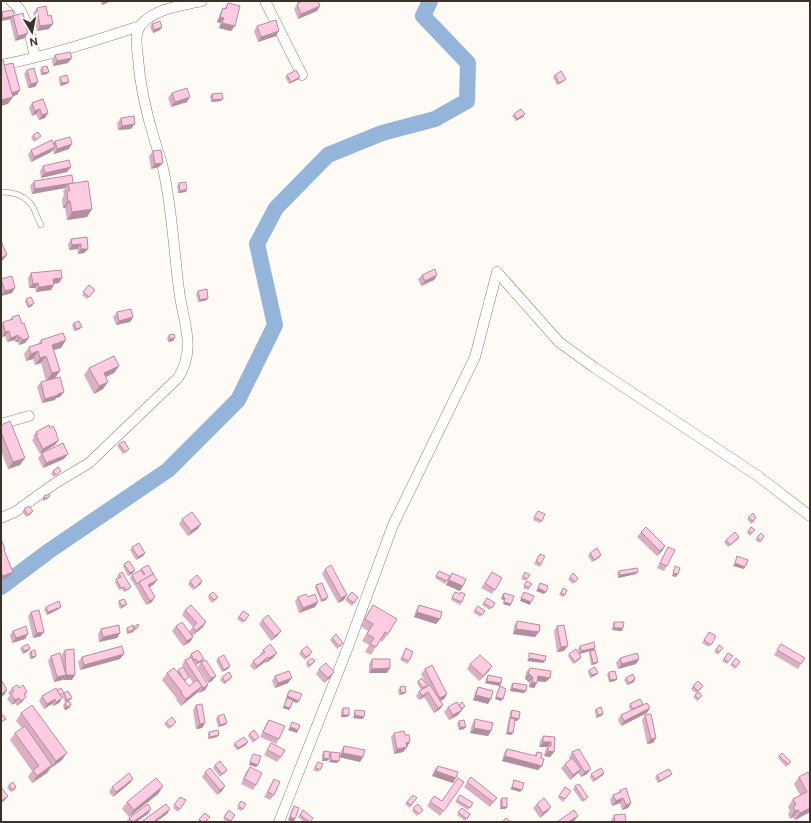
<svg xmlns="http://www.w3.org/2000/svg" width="811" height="823" viewBox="0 0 811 823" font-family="'DM Sans',sans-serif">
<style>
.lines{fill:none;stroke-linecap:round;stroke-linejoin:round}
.river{stroke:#94b5d9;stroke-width:16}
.service-casing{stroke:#938068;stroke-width:6}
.minor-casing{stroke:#938068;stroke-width:11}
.service{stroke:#fff;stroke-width:5}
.minor{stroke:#fff;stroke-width:10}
.wall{fill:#daafc2}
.shaded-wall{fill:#b28f9e}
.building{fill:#fecce2;stroke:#b28f9e}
</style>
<rect width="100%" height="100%" fill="#fefaf5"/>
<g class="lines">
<path class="river" d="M1,587L49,551L168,470L238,400L275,325L257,244L276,208L328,155L382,133L435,119L467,101L468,63L423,16L430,1"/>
<defs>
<path id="service" d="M1,192C13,192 26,196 33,207C36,213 38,220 41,225"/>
<g id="minor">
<path d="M11,1C27,11 31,40 35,57"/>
<path d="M265,1L302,75"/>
<path d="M1,65C48,56 94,41 140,26"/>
<path d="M497,272L559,342L595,368L758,476L810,516"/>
<path d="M1,424L29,416"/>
<path d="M1,518L15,512L54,484L89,463L178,378C197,348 183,322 179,290C174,251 172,211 164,173C162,161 157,149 154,138C146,112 140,85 138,58C137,47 134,34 141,25C155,8 181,6 202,1"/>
<path d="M279,822L348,647L393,525L475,357L497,272"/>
</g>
</defs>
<use href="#service" class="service-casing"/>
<use href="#minor" class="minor-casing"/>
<use href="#service" class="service"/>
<use href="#minor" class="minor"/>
</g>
<g class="wall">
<path d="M100,1H111L102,5Z"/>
<path d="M298,1H318L320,6L317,11L298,19L294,9L298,3L297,2Z"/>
<path d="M228,3L231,31L219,28L220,23L217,22L220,13L223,8L224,9Z"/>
<path d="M37,8L48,16L49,29L37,31L33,13Z"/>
<path d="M2,12L14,15L25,38L15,41L10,20L11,19L1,21V13Z"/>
<path d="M152,24L160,30L153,33L150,27Z"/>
<path d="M257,26L276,36L258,42L254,31Z"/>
<path d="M55,55L68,63L53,66L52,60Z"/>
<path d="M42,67L47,74L41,75L40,70Z"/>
<path d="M27,70L38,82L35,87L28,88L24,74Z"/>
<path d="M287,75L299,79L289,84L285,77Z"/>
<path d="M555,75L564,81L557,85L553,77Z"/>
<path d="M60,77L69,82L67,84L60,86L59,79Z"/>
<path d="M172,93L187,102L171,107L168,98Z"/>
<path d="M212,94L221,101L211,102L210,96Z"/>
<path d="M43,99L45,118L39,120L36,114L32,116L29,108L32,103Z"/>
<path d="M514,114H525L523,117L516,121L512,116Z"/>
<path d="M121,118L131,129L118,130L117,123Z"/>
<path d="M33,135L41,136L39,138L34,142L31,138Z"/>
<path d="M55,141L69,149L54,154L53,150L51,152L31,162L28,155L31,150L53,144Z"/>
<path d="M153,151L159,167L151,169L149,156Z"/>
<path d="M43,166L71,167L67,172L41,178L40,171Z"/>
<path d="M34,181L73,183L92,209L87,217L67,220L65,208H63L62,199L64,195L63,191L65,188L32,194L30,186Z"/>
<path d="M179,183L187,189L186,192L178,193L177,186Z"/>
<path d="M71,239L88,249L84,253L78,254L77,249L69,250L68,244Z"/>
<path d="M31,273L62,278L59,283L54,284L51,290L36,292L35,288H29L28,278Z"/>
<path d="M422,275H437L434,280L421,286L418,279Z"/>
<path d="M1,279L12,293L1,296Z"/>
<path d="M89,285L95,290L87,299L82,295Z"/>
<path d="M198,291L207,300L198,302L196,294Z"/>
<path d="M26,299L32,306L28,308L25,302Z"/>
<path d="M117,312L133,317L130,322L116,325L113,317Z"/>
<path d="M12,317L25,343L19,345L18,342H15V340L7,342L5,336L2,337L1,333V325L3,322L10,320Z"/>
<path d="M74,323L80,329L74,331L72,325Z"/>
<path d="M169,335L173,341L168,342L167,338Z"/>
<path d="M41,340L61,348L54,350L60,371L55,378L46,381L41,363L35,365L33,359L26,361L24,354L29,347L38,344Z"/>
<path d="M119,366L114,373L106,377L103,389L94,394L84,375L89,368Z"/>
<path d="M41,382L60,397L56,398L55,400L42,403L37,387Z"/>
<path d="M1,425L25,458L20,465L8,469L1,451Z"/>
<path d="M50,428L57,434L56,436L55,445L40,454L32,440L34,438L33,437L36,432Z"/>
<path d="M119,444L128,451L123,454L117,446Z"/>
<path d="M42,453L64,459L43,468L38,458Z"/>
<path d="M53,471H61L59,473L54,477L51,474Z"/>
<path d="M44,496L48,498L43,501L42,499Z"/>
<path d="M24,509L33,511L31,514L27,517L22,512Z"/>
<path d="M538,511L542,521L540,523L533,520Z"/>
<path d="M749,517L755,521L751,524L747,519Z"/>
<path d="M182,519L198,529L188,536L179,524Z"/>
<path d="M751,527L755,530L750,536L747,533Z"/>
<path d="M641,532L665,546L662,551L657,556L637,537Z"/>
<path d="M761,533L764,536L760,543L755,540Z"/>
<path d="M739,537L738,539L728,547L724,542L726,540Z"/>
<path d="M132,547L145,553L143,556L136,560L130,550Z"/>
<path d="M668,547L667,566L664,571L657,568L665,552Z"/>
<path d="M590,553L600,557L592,562L588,556Z"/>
<path d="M540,554L541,564L540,567L534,564Z"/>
<path d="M124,564L135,570L133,573L128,576L123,566Z"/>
<path d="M141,569L157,580L153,585L149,587L152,602L146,605L136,587V586V587L130,578L132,575L140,570Z"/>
<path d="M325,569L344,600L338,603L322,574Z"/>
<path d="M439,571L447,581L445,584L435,578Z"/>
<path d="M619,571L636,574L618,578L617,573Z"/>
<path d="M492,572L502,578L492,594L481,588Z"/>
<path d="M525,572L527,579L526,581L521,579Z"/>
<path d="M452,573L463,586L460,591L446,585L449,578Z"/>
<path d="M119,574L129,589L124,592L122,589L119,590L115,582L116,579L118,578L117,576Z"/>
<path d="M570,577L577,580L573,584L568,579Z"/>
<path d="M190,581L201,584L193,590L188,584Z"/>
<path d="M527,581L532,584L528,590L523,588Z"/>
<path d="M316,585L326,600L321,602L315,588Z"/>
<path d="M563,588L565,595L563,597L559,595Z"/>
<path d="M352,592L358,597L352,606L345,600Z"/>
<path d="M455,592L460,594L462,602L460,605L451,600Z"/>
<path d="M504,593L511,604L510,606L503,604L504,600L501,599L502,595Z"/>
<path d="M209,595L218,597L216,600L212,603L208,598Z"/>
<path d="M298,597H308L318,602L315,607L299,613L295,601Z"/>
<path d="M487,598L495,603L490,610L482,605Z"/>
<path d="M119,601L127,604L125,606L120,609L118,603Z"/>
<path d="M373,605L388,634L382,642L380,640L371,655L365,652L369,645L362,641L368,631L360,626Z"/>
<path d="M419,605L440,619L436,624L414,617L416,610Z"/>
<path d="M478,606L485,611L480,617L473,612Z"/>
<path d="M46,607L59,609L47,615L44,610Z"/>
<path d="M185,610L203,627L192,636L193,637L190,642L183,646L172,631L176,626L189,632L193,627L182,615Z"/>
<path d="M243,611L249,615L243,623L237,619Z"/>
<path d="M31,612L41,636L33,638L28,616Z"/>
<path d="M262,620L281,631L277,636L271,641L259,624Z"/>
<path d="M517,621L535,637L513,634L514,626Z"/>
<path d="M614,622L622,631L612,630L613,624Z"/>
<path d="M557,626L564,651L557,652L554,631Z"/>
<path d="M133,627H134L138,628L133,632L127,634L126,630L127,628Z"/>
<path d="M101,629L120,633L117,638L99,642L98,634Z"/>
<path d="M13,631L25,639L12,643L10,635Z"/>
<path d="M709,632L716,636L709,647L702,643Z"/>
<path d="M332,638L342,645L337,649L330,640Z"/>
<path d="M781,644L801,664L798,669L774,655Z"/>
<path d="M719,645L723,648L718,655L714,652Z"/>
<path d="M580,646L595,648L594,650L579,654L578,649Z"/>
<path d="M22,647L30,649L28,651L23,654L20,649Z"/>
<path d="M406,648L409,661L407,664L400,660Z"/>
<path d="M65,650L72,680H63V679L62,680L54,682L48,661L51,656L62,663V654Z"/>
<path d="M263,650L273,658L266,663L265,662L254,670L250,666L253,661L260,655Z"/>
<path d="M31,651L36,656L34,658L30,659L29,653Z"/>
<path d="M301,651L311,655L305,660L299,654Z"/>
<path d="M590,651L596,664L591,665L589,653Z"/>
<path d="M728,653L733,656L727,664L722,661Z"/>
<path d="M191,654L204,659L202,661L196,665L194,662L208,685L205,690L199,693L198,692L197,693L181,706L176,700L177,699L162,680L167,673L177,672L178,670L187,680L185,681L189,686L193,683L182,665L185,660L189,658V657Z"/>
<path d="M569,654L581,657L579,660L573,664L568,656Z"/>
<path d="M82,657L120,659L80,670L78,662Z"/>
<path d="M218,658L228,669L222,672L216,661Z"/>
<path d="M620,658L639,659L636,664L618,669L616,663Z"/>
<path d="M372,659L387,673H369V664Z"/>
<path d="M315,661L309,668L306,665L307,662Z"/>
<path d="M201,662L212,681L208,683L198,667Z"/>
<path d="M740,662L735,669L730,665L732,663Z"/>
<path d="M470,664L489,671L479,681L467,669Z"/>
<path d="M530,668L546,682L537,681L534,688L529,687V682L527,681V680L525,679L526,672Z"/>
<path d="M319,669L331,677L324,683L316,674Z"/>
<path d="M425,669L447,694L444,699L440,701L443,705L439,710L434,713L424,697L419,700L416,696L419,691L421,690L417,683L418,681L427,685L426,687L428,686L421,674Z"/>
<path d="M589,670L598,673L596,675L590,678L588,672Z"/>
<path d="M609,672L615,681L609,682L607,674Z"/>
<path d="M488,675L501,683L500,686L485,683L486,678Z"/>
<path d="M275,676L288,683L275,688L272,681Z"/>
<path d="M222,677H232L230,679L224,684L220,680Z"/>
<path d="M626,678L635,679L634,682L627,685L624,680Z"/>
<path d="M513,683L524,693L510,691L511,685Z"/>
<path d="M500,686L501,701L495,699L498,689Z"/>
<path d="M693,686L702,688L697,693L700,698L697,701L693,697L697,694L691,689Z"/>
<path d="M400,687L406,692L404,694L399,695L398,690Z"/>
<path d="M478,687L488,704L473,700L475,692Z"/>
<path d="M12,688H19L27,692L25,696L26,697L22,702L17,706L15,703L12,705L7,699L10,695L8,693Z"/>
<path d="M57,690L64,693L61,696L62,698L59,703L53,706L52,704L44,709L39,701L42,696Z"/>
<path d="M290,690L297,703L293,701L289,710L283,708L286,699L288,692Z"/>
<path d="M64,693L72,698L70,700L68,701L71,705L69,708L66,710L64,709L63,705L65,703L68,701L65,702L62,696Z"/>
<path d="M630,704L647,713L621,726L618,720L621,715L631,711L629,707Z"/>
<path d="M196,705L205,723L202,728L196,729L193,710Z"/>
<path d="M459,705L465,706L458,715L449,720L444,712L448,707Z"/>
<path d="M343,708L347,717H341V711Z"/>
<path d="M596,709L603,714L601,716L596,718L595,711Z"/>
<path d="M355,710L364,717L362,719L353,718L354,712Z"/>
<path d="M512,710L517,721H515L513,733L511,735L506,734L508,721L509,719L510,712Z"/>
<path d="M21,713L62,760L51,768L47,773L32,783L28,777L32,771L10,740L15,733L22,728L16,721Z"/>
<path d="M645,715L656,738L653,743L647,744L642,720Z"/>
<path d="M218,716L227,723L225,725L218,727L216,719Z"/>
<path d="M475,719L491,731L488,736L470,733L472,724Z"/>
<path d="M269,720L279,739L276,744L260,737L266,724Z"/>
<path d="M459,721L464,729L459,730L457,724Z"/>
<path d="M166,722L174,725L169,729L164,724Z"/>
<path d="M209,732L217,737L208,739V734Z"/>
<path d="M394,733L407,747L403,752L394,754L391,737Z"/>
<path d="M249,734L259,737L253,743L248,736Z"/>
<path d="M543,736L555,737L554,752L550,757L544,756L545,751L547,747H539L540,741Z"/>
<path d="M235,743L246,745L237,750L233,745Z"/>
<path d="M271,743L281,757L277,762L264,755Z"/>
<path d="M344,746L360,762L339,757L341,751Z"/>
<path d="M507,749L534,756L537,752L541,758L542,766L538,770L502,761L504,753Z"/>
<path d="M324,751L327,761H322V754Z"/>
<path d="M331,752L337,763L329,762L330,755Z"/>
<path d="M572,752L587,774L581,777L578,773L577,774L570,780L561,768L570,759L569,757Z"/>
<path d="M779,756L789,764L786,767L778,758Z"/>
<path d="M318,762L323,764L318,772L313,770Z"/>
<path d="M215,765L227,770L225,773L220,777L213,768Z"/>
<path d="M438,766L453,783L432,776L434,770Z"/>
<path d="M250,767L256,785L253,790L241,784L246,772Z"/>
<path d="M205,772L225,786L222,791L217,795L202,777Z"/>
<path d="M808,772L810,812L795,820L793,817L790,819L788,814L790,811L788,807L793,799L800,795L794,784L799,777Z"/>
<path d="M604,773L603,775L593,782L590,777L591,774Z"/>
<path d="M657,775L670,776L658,783L655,778Z"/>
<path d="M471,777L497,798L490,807L464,787Z"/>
<path d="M133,779L130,783L113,797L109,792L112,787Z"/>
<path d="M274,779V795L270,800L264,797L271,784Z"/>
<path d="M464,782L440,816L427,806L434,796L442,801Z"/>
<path d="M9,785L16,787L15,790L11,792L7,788Z"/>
<path d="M163,786L158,794L129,817L122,809L127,802Z"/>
<path d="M575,786L586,800L582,802L573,789Z"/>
<path d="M565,787L571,791L563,802L558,798Z"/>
<path d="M620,790L631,803L628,808L622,810L620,803L612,806L610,800L613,795L618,793Z"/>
<path d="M413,795L417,798L410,808L405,804Z"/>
<path d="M460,795L473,803L468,810L455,802Z"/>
<path d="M180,797L186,800L178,812L173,808Z"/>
<path d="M502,798L507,807L505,809H500V800Z"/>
<path d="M241,801L243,809L241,811L237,809Z"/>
<path d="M537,804L551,807L547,812L540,818L533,808Z"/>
<path d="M294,806V822L288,820L292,809Z"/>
<path d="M413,808L423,810L417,816L412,811Z"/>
<path d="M462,808L470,814L465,821L457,815Z"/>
<path d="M229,810L235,815L230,822H227L223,819Z"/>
<path d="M303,810L310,822H304L298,817Z"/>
<path d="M148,814L136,822H126L129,818Z"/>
<path d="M614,815L626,822H611V820Z"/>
<path d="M199,819L208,820L206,822H197Z"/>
</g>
<g class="shaded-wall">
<path d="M104,1H111L102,5Z"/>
<path d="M320,6L317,11L298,19L301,14Z"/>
<path d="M12,16L11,19L1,21L3,18Z"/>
<path d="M220,17L224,18L220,23L217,22Z"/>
<path d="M222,23L235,26L231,31L219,28Z"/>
<path d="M53,24L49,29L37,31L40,26Z"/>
<path d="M162,27L160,30L153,33L154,30Z"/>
<path d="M279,31L276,36L258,42L261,37Z"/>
<path d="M28,33L25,38L15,41L18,36Z"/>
<path d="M72,58L68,63L53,66L57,61Z"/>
<path d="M49,72L47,74L41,75L43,73Z"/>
<path d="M300,77L299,79L289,84L291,82Z"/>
<path d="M566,79L564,81L557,85L559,83Z"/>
<path d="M38,82L35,87L28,88L31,84Z"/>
<path d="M69,82L67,84L60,86L62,83Z"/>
<path d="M20,90L17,95L7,98L11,93Z"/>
<path d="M13,97L8,104L1,106V100Z"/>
<path d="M190,97L187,102L171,107L175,102Z"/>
<path d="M223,99L221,101L211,102L213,100Z"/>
<path d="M40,109L36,114L32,116L35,111Z"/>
<path d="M48,113L45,118L39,120L42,115Z"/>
<path d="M525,114L523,117L516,121L517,119Z"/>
<path d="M135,124L131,129L118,130L122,126Z"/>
<path d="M72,144L69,149L54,154L57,149Z"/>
<path d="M55,147L51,152L31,162L34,157Z"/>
<path d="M163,163L159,167L151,169L155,164Z"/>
<path d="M71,167L67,172L41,178L45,173Z"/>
<path d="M73,183L68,184L65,188L32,194L35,189Z"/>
<path d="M187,189L186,192L178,193L180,191Z"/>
<path d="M68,201H70L65,208H63Z"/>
<path d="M92,209L87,217L67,220L72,212Z"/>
<path d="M81,244L77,249L69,250L72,245Z"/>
<path d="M81,249H88L84,253L78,254Z"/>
<path d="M7,255L3,260L1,261V258Z"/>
<path d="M437,275L434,280L421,286L425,281Z"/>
<path d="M62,278L59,283L50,284L53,279Z"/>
<path d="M38,283L35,288H29L33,284Z"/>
<path d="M54,285L51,290L36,292L39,287Z"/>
<path d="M15,288L12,293L1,296L5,291Z"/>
<path d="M208,298L207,300L198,302L200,300Z"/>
<path d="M34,303L32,306L28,308L29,306Z"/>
<path d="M133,317L130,322L116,325L119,321Z"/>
<path d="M82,327L80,329L74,331L76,329Z"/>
<path d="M9,331L5,336L2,337L5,332Z"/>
<path d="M18,335L15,340L7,342L11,338Z"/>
<path d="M21,337L18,342H15L19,338Z"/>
<path d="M29,338L25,343L19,345L22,340Z"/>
<path d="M175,338L173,341L168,342L170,339Z"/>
<path d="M66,340L61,348L47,352L52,345Z"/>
<path d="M38,351L33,359L26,361L31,354Z"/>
<path d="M46,356L41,363L35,365L40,358Z"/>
<path d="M119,366L114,373L99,380L104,373Z"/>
<path d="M60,371L55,378L46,381L52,373Z"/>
<path d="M108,382L103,389L94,394L99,386Z"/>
<path d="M64,392L60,397L56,398L55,400L42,403L45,399L58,394Z"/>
<path d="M59,440L55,445L40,454L43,449Z"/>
<path d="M68,454L64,459L43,468L46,463Z"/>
<path d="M25,458L20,465L8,469L13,462Z"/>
<path d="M50,496L48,498L43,501L45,499Z"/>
<path d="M201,524L198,529L188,536L191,531Z"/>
<path d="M739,537L738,539L728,547L730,545Z"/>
<path d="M665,546L662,551L657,556L660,551Z"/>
<path d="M145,553L143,556L136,560L138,557Z"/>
<path d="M601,555L600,557L592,562L594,560Z"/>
<path d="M735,563L745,567L744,569L733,566Z"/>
<path d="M135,570L133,573L128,576L130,573Z"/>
<path d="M13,572L9,577L1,580V578L3,576Z"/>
<path d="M638,572L636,574L618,578L620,575Z"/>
<path d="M673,573L678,574L676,577L672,576Z"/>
<path d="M157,580L153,585L145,590L148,585Z"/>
<path d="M449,580L463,586L460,591L446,585Z"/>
<path d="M202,581L201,584L193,590Z"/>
<path d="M131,587L129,589L124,592L126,590Z"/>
<path d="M538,588L546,592L544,594L536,591Z"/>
<path d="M347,595L344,600L338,603L341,598Z"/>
<path d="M155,597L152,602L146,605L150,601Z"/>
<path d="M328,597L326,600L321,602L322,600Z"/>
<path d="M503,597L505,598L504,600L501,599Z"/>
<path d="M521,598L531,602L530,605L520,601Z"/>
<path d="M318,602L315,607L299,613L303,608Z"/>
<path d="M504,602L511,604L510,606L503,604Z"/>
<path d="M127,604L125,606L120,609L122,606Z"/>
<path d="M61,607L59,609L47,615L48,612Z"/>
<path d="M417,612L440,619L436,624L414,617Z"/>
<path d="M206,622L203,627L192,636L196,631Z"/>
<path d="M614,628H623L622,631L612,630Z"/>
<path d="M134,629L133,632L127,634L129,632Z"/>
<path d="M516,629L539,632L535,637L513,634Z"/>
<path d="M281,631L277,636L271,641L275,636Z"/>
<path d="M44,632L41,636L33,638L37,633Z"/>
<path d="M120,633L117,638L99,642L103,637Z"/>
<path d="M28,634L25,639L12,643L16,638Z"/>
<path d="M193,637L190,642L183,646L187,641Z"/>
<path d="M568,646L564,651L557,652L561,647Z"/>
<path d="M595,648L594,650L579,654L581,651Z"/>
<path d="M30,649L28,651L23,654L24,651Z"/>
<path d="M277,653L273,658L266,663L269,658Z"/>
<path d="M124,654L120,659L80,670L84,665Z"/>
<path d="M36,656L34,658L30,659L32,657Z"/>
<path d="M268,657L265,662L254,670L257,666Z"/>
<path d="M581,657L579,660L573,664L575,662Z"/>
<path d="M529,658L545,661L543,663L527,661Z"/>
<path d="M204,659L202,661L196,665L198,662Z"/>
<path d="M639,659L636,664L618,669L622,664Z"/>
<path d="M598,662L596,664L591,665L593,663Z"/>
<path d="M230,666L228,669L222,672L224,670Z"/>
<path d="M492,666L489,671L479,681L483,676Z"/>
<path d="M390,668L387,673H369L372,669Z"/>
<path d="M334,672L331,677L324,683L328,678Z"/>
<path d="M598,673L596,675L590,678L592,675Z"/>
<path d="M528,674L531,675L527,680L525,679Z"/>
<path d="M66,675H75L72,680H63Z"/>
<path d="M66,675L62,680L54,682L57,677Z"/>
<path d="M216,676L212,681L208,683L211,678Z"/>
<path d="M538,676L550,678L546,682L535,681Z"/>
<path d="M232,677L230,679L224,684L225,682Z"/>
<path d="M531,677H533L529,682L527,681Z"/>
<path d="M292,678L288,683L275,688L278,683Z"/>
<path d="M617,679L615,681L609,682L610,680Z"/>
<path d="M635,679L634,682L627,685L629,683Z"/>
<path d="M487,681L501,683L500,686L485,683Z"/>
<path d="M532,682L537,683L534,688L529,687Z"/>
<path d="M208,685L205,690L199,693L203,688Z"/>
<path d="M202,686L197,693L181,706L186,699Z"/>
<path d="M512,688L526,691L524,693L510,691Z"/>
<path d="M7,690L4,695L1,697V694Z"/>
<path d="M406,692L404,694L399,695L401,693Z"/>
<path d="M428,692L424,697L419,700L422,696Z"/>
<path d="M447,694L444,699L436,703L440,698Z"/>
<path d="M476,695L491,699L488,704L473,700Z"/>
<path d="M287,696L299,701L297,703L286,699Z"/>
<path d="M26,697L22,702L17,706L21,701Z"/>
<path d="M496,697L503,699L501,701L495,699Z"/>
<path d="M19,698L15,703L12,705L15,700Z"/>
<path d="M62,698L59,703L53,706L56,702Z"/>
<path d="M72,698L70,700L65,702L67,700Z"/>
<path d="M55,699L52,704L44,709L47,704Z"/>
<path d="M71,705L69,708L66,710L64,709L66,706Z"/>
<path d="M443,705L439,710L434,713L438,708Z"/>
<path d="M284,706L290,708L289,710L283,708Z"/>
<path d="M465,706L458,715L449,720L453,715L461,710Z"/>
<path d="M650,708L647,713L621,726L624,721Z"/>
<path d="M603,714L601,716L596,718L598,715Z"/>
<path d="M343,715H349L347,717H341Z"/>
<path d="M355,715L364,717L362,719L353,718Z"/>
<path d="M511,717L519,719L517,721L509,719Z"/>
<path d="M205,723L202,728L196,729L200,724Z"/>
<path d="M227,723L225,725L218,727L220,725Z"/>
<path d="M290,727L298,730L297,733L288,730Z"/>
<path d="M460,727H466L464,729L459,730Z"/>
<path d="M474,728L491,731L488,736L470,733Z"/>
<path d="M508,732L513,733L511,735L506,734Z"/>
<path d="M219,735L217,737L208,739L210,737Z"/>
<path d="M656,738L653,743L647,744L651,739Z"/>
<path d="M248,742L246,745L237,750L238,748Z"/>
<path d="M410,742L407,747L402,748L406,743Z"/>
<path d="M543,742H551L547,747H539Z"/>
<path d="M407,747L403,752L394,754L397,749Z"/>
<path d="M548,751L554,752L550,757L544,756Z"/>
<path d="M67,753L62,760L51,768L56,761Z"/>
<path d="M343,753L363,757L360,762L339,757Z"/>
<path d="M505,756L542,766L538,770L502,761Z"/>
<path d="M324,758L329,759L327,761H322Z"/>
<path d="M331,760L339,761L337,763L329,762Z"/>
<path d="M250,762L258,765L256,767L249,765Z"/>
<path d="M52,765L47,773L32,783L37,776Z"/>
<path d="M581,769L577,774L570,780L573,775Z"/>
<path d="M591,769L587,774L581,777L585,772Z"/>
<path d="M436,771L456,778L453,783L432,776Z"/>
<path d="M604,773L603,775L593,782L595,779Z"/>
<path d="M672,774L670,776L658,783L660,781Z"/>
<path d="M133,779L130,783L113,797L116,792Z"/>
<path d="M163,786L158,794L129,817L134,810Z"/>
<path d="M225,786L222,791L217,795L220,790Z"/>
<path d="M512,787L522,790L520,792L510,789Z"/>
<path d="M8,796L4,801L1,803V801Z"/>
<path d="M623,798L620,803L612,806L616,801Z"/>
<path d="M631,803L628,808L622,810L626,805Z"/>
<path d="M502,807H507L505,809H500Z"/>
<path d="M551,807L547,812L540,818L543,813Z"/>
<path d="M810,808V812L795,820L800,813Z"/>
<path d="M151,809L148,814L136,822H133Z"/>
<path d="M170,809L167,814L156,822H153Z"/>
<path d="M798,810L793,817L790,819L795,811Z"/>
<path d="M578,816L574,821L572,822H568Z"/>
<path d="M290,817L295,819L294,822L288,820Z"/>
</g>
<g class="building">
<path d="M302,1H318L320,6L301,14L297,4Z"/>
<path d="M228,3L240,6L235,26L222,23L224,18L220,17L223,8L226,9Z"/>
<path d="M46,6L48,16L51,15L53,24L40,26L37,8Z"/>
<path d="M13,10L14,15L13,16L3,18L2,12Z"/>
<path d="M23,13L28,33L18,36L13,16Z"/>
<path d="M276,20L279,31L261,37L257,26Z"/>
<path d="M160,21L162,27L154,30L152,24Z"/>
<path d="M70,52L72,58L57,61L55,55Z"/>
<path d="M1,60H3L13,97L1,100Z"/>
<path d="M13,63L20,90L12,93L4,65Z"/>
<path d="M47,66L49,72L43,73L42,67Z"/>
<path d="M34,68L38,82L31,84L27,70Z"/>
<path d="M296,70L300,77L291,82L287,75Z"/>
<path d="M561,71L566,79L559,83L555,75Z"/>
<path d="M67,75L69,82L62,83L60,77Z"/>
<path d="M187,88L190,97L175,102L172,93Z"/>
<path d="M222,93L223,99L213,100L212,94Z"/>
<path d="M43,99L48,113L42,115L40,109L35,111L32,103Z"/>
<path d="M521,109L525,114L517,119L514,114Z"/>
<path d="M134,116L135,124L122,126L121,118Z"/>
<path d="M38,132L41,136L36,140L33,135Z"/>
<path d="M70,137L72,144L57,149L55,141Z"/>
<path d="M52,140L55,147L34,157L31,150Z"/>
<path d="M161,150L163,163L155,164L153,151Z"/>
<path d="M69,160L71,167L45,173L43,166Z"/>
<path d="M72,175L73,183L35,189L34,181Z"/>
<path d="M88,181L92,209L72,212L70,201H68L67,191H70L68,184Z"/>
<path d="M186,182L187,189L180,191L179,183Z"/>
<path d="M87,237L88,249H81V244L72,245L71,239Z"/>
<path d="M1,241L7,255L1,258Z"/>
<path d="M435,269L437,275L425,281L422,275Z"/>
<path d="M61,270L62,278L53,279L54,285L39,287L38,283L33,284L31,273Z"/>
<path d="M12,276L15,288L5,291L1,279Z"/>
<path d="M89,285L95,290L89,297L83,292Z"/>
<path d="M207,289L208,298L200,300L198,291Z"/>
<path d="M31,297L34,303L29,306L26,299Z"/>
<path d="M131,309L133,317L119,321L117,312Z"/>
<path d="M19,315L22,324L24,323L29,338L22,340L21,337L19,338L18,335L11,338L9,331L5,332L3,322L13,319L12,317Z"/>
<path d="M79,321L82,327L76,329L74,323Z"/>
<path d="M63,333L66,340L52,345L60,371L52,373L46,356L40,358L38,351L31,354L29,347L42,343L41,340Z"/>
<path d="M174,334L175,338L170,339L169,335Z"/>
<path d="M114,356L119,366L104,373L108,382L99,386L89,368Z"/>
<path d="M60,377L64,392L58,394V395L45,399L41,382Z"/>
<path d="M10,421L25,458L13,462L1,432V425Z"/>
<path d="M49,425L50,428L53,426L57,434L56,435L59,440L43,449L36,435L38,434L36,432Z"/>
<path d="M124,441L129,449L125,452L119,444Z"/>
<path d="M63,443L68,454L46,463L42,453Z"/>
<path d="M58,467L61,471L56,475L53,471Z"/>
<path d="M49,494L50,496L45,499L44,496Z"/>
<path d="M29,506L33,511L28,515L24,509Z"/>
<path d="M538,511L545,514L542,521L534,517Z"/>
<path d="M192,512L201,524L191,531L182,519Z"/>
<path d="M753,513L756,518L752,521L749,517Z"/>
<path d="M646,527L665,546L660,551L641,532Z"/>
<path d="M751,527L755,530L752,533L748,531Z"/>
<path d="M735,532L739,537L730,545L726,540Z"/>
<path d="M761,533L764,536L761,541L757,537Z"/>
<path d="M1,539L5,549L4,550L13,572L3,576L1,572Z"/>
<path d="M139,543L145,553L138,557L132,547Z"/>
<path d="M668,547L675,550L667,566L660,563Z"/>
<path d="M597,548L601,555L594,560L590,553Z"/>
<path d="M540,554L545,556L541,564L536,561Z"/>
<path d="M737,556L748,560L745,567L735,563Z"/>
<path d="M129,561L135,570L130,573L124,564Z"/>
<path d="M148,565L154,575L153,574L139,582L137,584L132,575L141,570L144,575L145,574L141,569Z"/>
<path d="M331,565L347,595L341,598L325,569Z"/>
<path d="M675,566L680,568L678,574L673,573Z"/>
<path d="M637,568L638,572L620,575L619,571Z"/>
<path d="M439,571L450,576L447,581L436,576Z"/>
<path d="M122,572L131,587L126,590L124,587L121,588L116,579L121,577L119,574Z"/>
<path d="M492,572L502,578L495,590L485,583Z"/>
<path d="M525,572L530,575L527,579L523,576Z"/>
<path d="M452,573L466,579L463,586L449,580Z"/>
<path d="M573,573L578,578L575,582L570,577Z"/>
<path d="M153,574L157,580L148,585L155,597L150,601L139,582Z"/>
<path d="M197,575L202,581L195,588L190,581Z"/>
<path d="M527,581L532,584L529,588L524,585Z"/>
<path d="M322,583L328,597L322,600L316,585Z"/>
<path d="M540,583L548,586L546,592L538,588Z"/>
<path d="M563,588L567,590L565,595L561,593Z"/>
<path d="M213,592L218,597L214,600L209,595Z"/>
<path d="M352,592L358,597L354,603L347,598Z"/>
<path d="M455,592L460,594L461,592L465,594L462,602L452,598Z"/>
<path d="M524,592L534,596L531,602L521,598Z"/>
<path d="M504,593L514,596L511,604L504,602L505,598L503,597Z"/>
<path d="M306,594L308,597L315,594L318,602L303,608L298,597Z"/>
<path d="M487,598L495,603L492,608L484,603Z"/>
<path d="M124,599L127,604L122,606L119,601Z"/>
<path d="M59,601L61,607L48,612L46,607Z"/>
<path d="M191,605L206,622L196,631L193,627L197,623L185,610Z"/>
<path d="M373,605L397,619L388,634L385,632L376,647L370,644L374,638L367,634L373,624L365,619Z"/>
<path d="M419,605L442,612L440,619L417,612Z"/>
<path d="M478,606L485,611L482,615L475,610Z"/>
<path d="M39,610L44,632L37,633L31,612Z"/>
<path d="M243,611L249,615L245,621L239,617Z"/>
<path d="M268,615L281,631L275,636L262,620Z"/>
<path d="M517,621L540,625L539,632L516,629Z"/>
<path d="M182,622L193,637L187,641L176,626Z"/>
<path d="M614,622H624L623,628H614Z"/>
<path d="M138,624L139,626L135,629L134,627Z"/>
<path d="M119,625L120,633L103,637L101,629Z"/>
<path d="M133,625L134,629L129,632L127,628Z"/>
<path d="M564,625L568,646L561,647L557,626Z"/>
<path d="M26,626L28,634L16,638L13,631Z"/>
<path d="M709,632L716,636L711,645L704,640Z"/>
<path d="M336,634L343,643L339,646L332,638Z"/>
<path d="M594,642L595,648L581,651L580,646Z"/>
<path d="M28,644L30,649L24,651L22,647Z"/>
<path d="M270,644L277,653L269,658L268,657L257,666L253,661L265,652L263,650Z"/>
<path d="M781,644L805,658L801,664L777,650Z"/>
<path d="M719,645L723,648L719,652L716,650Z"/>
<path d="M122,646L124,654L84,665L82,657Z"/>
<path d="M307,646L312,652L306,657L301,651Z"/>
<path d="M406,648L413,652L409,661L402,658Z"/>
<path d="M74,649L75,675H66L65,650Z"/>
<path d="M576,649L581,657L575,662L569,654Z"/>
<path d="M35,650L36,656L32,657L31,651Z"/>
<path d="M198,650L204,659L198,662L196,659L194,660L191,654Z"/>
<path d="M595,650L598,662L593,663L590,651Z"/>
<path d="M60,653L66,675L57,677L51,656Z"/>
<path d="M529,653L546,656L545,661L529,658Z"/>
<path d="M637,653L639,659L622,664L620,658Z"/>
<path d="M728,653L733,656L728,662L724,659Z"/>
<path d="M224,655L230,666L224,670L218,658Z"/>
<path d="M480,655L492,666L483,676L470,664Z"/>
<path d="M191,657L208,685L203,688L202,687V686L198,680L185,660Z"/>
<path d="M312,658L315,661L310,665L307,662Z"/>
<path d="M736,658L740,662L736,667L732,663Z"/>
<path d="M372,659H390V668L372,669Z"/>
<path d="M206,660L216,676L211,678L201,662Z"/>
<path d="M326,663L334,672L328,678L319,669Z"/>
<path d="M432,665L447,694L440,698L425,669Z"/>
<path d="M183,667L189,677L184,680L178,670Z"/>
<path d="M595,667L598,673L592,675L589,670Z"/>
<path d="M174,668L189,686L197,680L202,686L186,699L181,693L182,692L167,673Z"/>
<path d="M530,668L551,671L550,678L538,676L537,683L532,682L533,677H531V675L528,674Z"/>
<path d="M289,671L292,678L278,683L275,676Z"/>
<path d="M615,671L617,679L610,680L609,672Z"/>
<path d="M229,672L232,677L225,682L222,677Z"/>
<path d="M633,674L635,679L629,683L626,678Z"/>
<path d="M488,675L502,678L501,683L487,681Z"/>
<path d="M422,678L427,685L423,688L418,681Z"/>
<path d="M2,681L7,690L1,694V682Z"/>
<path d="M698,681L703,686L698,691L693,686Z"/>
<path d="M513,683L527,685L526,691L512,688Z"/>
<path d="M17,685L19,688L23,685L27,692L24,694L26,697L21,701L19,698L15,700L11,694L14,691L12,688Z"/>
<path d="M430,685L443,705L438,708L428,692L422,696L419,691Z"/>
<path d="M405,686L406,692L401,693L400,687Z"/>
<path d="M500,686L506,689L503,699L496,697Z"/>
<path d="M478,687L493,691L491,699L476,695Z"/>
<path d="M56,688L62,698L56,702L55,699L47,704L42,696Z"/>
<path d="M61,688L64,693L60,695L57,690Z"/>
<path d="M290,690L302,694L299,701L287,696Z"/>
<path d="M68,691L72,698L67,700L64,693Z"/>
<path d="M699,692L702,696L698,699L695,695Z"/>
<path d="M287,698L293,700L290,708L284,706Z"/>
<path d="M640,699L643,704L633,709L630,704Z"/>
<path d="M68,701L70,702L71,705L68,707L66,706L65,703Z"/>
<path d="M457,702L462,710L453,715L448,707Z"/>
<path d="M462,702L465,706L462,709L459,705Z"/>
<path d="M647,703L650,708L624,721L621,715Z"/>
<path d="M202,704L205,723L200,724L196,705Z"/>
<path d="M32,705L67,753L56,761L21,713Z"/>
<path d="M601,707L603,714L598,715L596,709Z"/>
<rect x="343" y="708" width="6" height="7"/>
<path d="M355,710L365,711L364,717L355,715Z"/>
<path d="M512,710L520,712L519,719L511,717Z"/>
<path d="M224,714L227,723L220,725L218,716Z"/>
<path d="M651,714L656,738L651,739L645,715Z"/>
<path d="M3,715L6,719L1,722V716Z"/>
<path d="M172,717L176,722L170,727L166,722Z"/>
<path d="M510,718L515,719L513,733L508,732Z"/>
<path d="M475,719L493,723L491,731L474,728Z"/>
<path d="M269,720L285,726L279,739L263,732Z"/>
<path d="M464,720L466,727H460L459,721Z"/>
<path d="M292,722L300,725L298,730L290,727Z"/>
<path d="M25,726L52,765L37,776L33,770L39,766L15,733Z"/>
<path d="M218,730L219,735L210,737L209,732Z"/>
<path d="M254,730L259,737L255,740L249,734Z"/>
<path d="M404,731L405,735H409L410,742L406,743L407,747L397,749L394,733Z"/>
<path d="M543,736L555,737L554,752L548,751V746H551V742H543Z"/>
<path d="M244,737L248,742L238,748L235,743Z"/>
<path d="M271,743L285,750L281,757L267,750Z"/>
<path d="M344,746L365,750L363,757L343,753Z"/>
<path d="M507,749L536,756L537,752L542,753L541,758L544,759L542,766L505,756Z"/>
<path d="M579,749L591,769L585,772L572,752Z"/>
<path d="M324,751L330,752L329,759L324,758Z"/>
<path d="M331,752L340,753L339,761L331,760Z"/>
<path d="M782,753L791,762L788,764L779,756Z"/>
<path d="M253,754L261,756L258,765L250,762Z"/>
<path d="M572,758L581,769L573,775L565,764Z"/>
<path d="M220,761L227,770L222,774L215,765Z"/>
<path d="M318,762L323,764L320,770L315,767Z"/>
<path d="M438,766L458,772L456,778L436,771Z"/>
<path d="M250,767L262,773L256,785L244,779Z"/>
<path d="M210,768L225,786L220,790L205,772Z"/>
<path d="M601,768L604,773L595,779L591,774Z"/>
<path d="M669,769L672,774L660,781L657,775Z"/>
<path d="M808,772L810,776V808L800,813L798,810L795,811L793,807L796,805L793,799L807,792L799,777Z"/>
<path d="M129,773L133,779L116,792L112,787Z"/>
<path d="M471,777L497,798L493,802L467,782Z"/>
<path d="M156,778L163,786L134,810L127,802Z"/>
<path d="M458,778L464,782L444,811L430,802L434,796L442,801Z"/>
<path d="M274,779L280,782L274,795L268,792Z"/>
<path d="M514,780L524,783L522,790L512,787Z"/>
<path d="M13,782L16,787L12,790L9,785Z"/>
<path d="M579,784L588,797L584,800L575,786Z"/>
<path d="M1,787L8,796L1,801Z"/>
<path d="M565,787L571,791L565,799L559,796Z"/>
<path d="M626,788L631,803L626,805L623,798L616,801L613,795L621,792L620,790Z"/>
<path d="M413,795L417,798L411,805L407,802Z"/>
<path d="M460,795L473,803L470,808L457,800Z"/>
<path d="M180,797L186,800L180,809L174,805Z"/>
<rect x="502" y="798" width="5" height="9"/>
<path d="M544,798L551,807L543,813L537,804Z"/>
<path d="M241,801L246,804L243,809L238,806Z"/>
<path d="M148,804L151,809L133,822L129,818Z"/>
<path d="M166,804L170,809L153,822H141Z"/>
<path d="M418,804L423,810L419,814L413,808Z"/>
<path d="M294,806L299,808L295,819L290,817Z"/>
<path d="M462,808L470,814L467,819L458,812Z"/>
<path d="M229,810L235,815L231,821L224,817Z"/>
<path d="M303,810L313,818L310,822L300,815Z"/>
<path d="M574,810L578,816L568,822H557Z"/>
<path d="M205,813L210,817L205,822H202L199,819Z"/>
<path d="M625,814L626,822H615L614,815Z"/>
<path d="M506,818L511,822H502Z"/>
</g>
<rect width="811" height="823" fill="none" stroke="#3a3228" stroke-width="4"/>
<g transform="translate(32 32) rotate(170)" stroke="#fefaf5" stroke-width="3" paint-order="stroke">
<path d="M0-3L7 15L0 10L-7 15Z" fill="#3a3228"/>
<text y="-6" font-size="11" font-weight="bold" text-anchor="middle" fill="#3a3228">N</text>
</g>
</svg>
